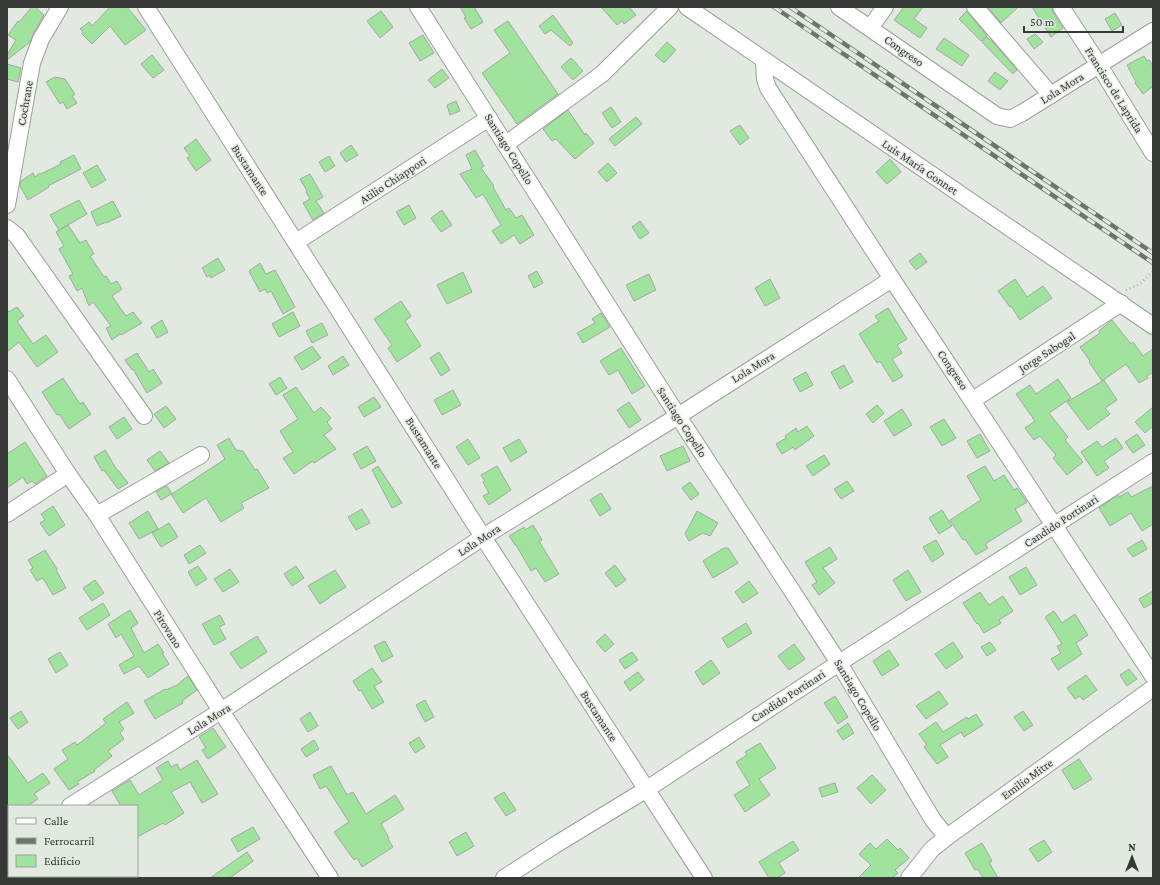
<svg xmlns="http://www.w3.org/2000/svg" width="1160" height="885" viewBox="0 0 1160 885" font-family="'Crimson Pro',serif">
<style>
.building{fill:#9fe39c;stroke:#a1a9a0}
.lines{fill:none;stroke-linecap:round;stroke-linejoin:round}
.minor-casing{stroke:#98a097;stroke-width:18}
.path{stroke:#adb3ac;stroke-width:2.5;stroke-dasharray:1 3;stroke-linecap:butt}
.minor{stroke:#fff;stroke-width:16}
.rail-casing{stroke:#6f746e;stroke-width:4.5}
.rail{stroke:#e1e9e0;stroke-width:3;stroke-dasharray:9;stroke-linecap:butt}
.labels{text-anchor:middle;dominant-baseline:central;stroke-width:3;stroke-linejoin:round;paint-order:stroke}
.street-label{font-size:12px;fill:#363935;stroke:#e1e9e0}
</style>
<rect width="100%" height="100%" fill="#e1e9e0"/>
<g class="building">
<path d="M32,7H35L44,15L33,34L30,42L7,60V55L16,40L8,35L18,21L19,22Z"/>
<path d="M110,7H127L146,30L125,45L110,26L92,44L82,34L83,32L80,29L89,22L92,26Z"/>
<path d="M460,7H474L483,22L471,29L464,18L466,17Z"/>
<path d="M601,7H629L636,15L624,24L622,21L617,25Z"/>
<path d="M904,7H923L914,19L927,28L920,38L894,20Z"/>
<path d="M988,7H1018L1001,23Z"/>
<path d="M1032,7H1052L1053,12L1063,28L1051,37Z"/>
<path d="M381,11L393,27L380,38L367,21Z"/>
<path d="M967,11L987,36L981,41L959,19Z"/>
<path d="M1115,13L1122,25L1112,31L1105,19Z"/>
<path d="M553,15L573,43L570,46L551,30L545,34L539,26Z"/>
<path d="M508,21L558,94L517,124L482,73L510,53L494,30Z"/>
<path d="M1035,34L1043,42L1034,49L1027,39Z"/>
<path d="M423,35L434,53L420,61L409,43Z"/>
<path d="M986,37L993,42L1017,70L1013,74L982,42Z"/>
<path d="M944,38L969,55L962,66L936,49Z"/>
<path d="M667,42L676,50L664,63L655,55Z"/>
<path d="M152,55L164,70L153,78L141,64Z"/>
<path d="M1144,56L1147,61L1149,60L1153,66V86L1143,94L1135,83L1136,82L1127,65Z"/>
<path d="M571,58L583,71L573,80L561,67Z"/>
<path d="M7,64L21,68L18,82L7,79Z"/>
<path d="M442,69L449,78L435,88L428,80Z"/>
<path d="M995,72L1008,81L1000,90L988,81Z"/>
<path d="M55,77L65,79L75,94L72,96L77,103L67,109L63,102L60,104L46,82Z"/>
<path d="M456,101L460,111L450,115L447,105Z"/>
<path d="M611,107L621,122L612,128L602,113Z"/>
<path d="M568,110L585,135L586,133L594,143L575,159L556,139L552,141L543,129Z"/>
<path d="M636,117L642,124L615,146L609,139Z"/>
<path d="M740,125L749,138L740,145L730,131Z"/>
<path d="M196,139L211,160L196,171L187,158L190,156L184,148Z"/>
<path d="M351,145L358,155L346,162L340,153Z"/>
<path d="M475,150L484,166L481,168L494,186L493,187L506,210L509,208L516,218L522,215L534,235L520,244L514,235L501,244L492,231L501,225L483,194L476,198L460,174L472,169L466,155Z"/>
<path d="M74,155L81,169L48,186L49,187L28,200L20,186L21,181L33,173L35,177L40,173L41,174L61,164L60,162Z"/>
<path d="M329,156L335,166L325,172L319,162Z"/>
<path d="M890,159L901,172L887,184L876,172Z"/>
<path d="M608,163L617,173L607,182L598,172Z"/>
<path d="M97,165L106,180L92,188L83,173Z"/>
<path d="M310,174L323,197L316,201L324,213L313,220L303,203L310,199L306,192L307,191L300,179Z"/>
<path d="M79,200L87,214L59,230L50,215Z"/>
<path d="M113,201L121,216L106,223V222L97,226L91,212Z"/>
<path d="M409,205L416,218L404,225L396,212Z"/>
<path d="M442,210L452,225L441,232L431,218Z"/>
<path d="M640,221L649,233L640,239L632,227Z"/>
<path d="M68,225L80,243L86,240L94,254L90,256L104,277L106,276L111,284L117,281L122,289L112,296L126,316L133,312L142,323L121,335L120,334L112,340L106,328L111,326L93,302L89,306L82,288L77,291L69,276L73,274L59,249L64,246L56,232Z"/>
<path d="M920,253L927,262L916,270L909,261Z"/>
<path d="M218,258L225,270L211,278L210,275L207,277L202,268Z"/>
<path d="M260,263L266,274L275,270L295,307L283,314L271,291L267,293L265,289L260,292L249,271Z"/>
<path d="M537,271L543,283L534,288L528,276Z"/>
<path d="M463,272L472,292L447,304L437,285Z"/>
<path d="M649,274L656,290L634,301L626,285Z"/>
<path d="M770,279L780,298L765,306L755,288Z"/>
<path d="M1015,279L1027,297L1043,286L1052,298L1020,320L1011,306L1010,307L998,291Z"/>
<path d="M401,301L411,316L405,321L421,346L397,362L388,348L392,345L374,319Z"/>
<path d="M17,307L24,316L17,321L33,344L46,335L58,352L37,367L19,342L7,352V309L9,312Z"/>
<path d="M888,308L907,339L897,345L902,353L892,359L903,376L893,382L880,361L877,363L859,334L879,321L875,316Z"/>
<path d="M293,312L300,326L279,337L272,324Z"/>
<path d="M601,313L610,327L583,343L577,333L595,323L592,319Z"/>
<path d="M162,320L168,332L157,338L151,327Z"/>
<path d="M1112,320L1131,344L1133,342L1143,356L1153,349V372L1147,376L1148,378L1139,383L1126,364L1102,381L1089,362L1090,361L1080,347L1100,333L1099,331Z"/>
<path d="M322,323L328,335L312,343L306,331Z"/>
<path d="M312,346L321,358L302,370L294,357Z"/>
<path d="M621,348L645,386L632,394L618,370L609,375L600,361Z"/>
<path d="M439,352L450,370L441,376L430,358Z"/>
<path d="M137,353L149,372L153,369L162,383L147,393L133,369L132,370L125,360Z"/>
<path d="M343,356L349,365L333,375L328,366Z"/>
<path d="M844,365L853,382L840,389L831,372Z"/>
<path d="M806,372L813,385L800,392L793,379Z"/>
<path d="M280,377L287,388L276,395L269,384Z"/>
<path d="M63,378L80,404L83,402L91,414L69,429L59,414L57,415L42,392Z"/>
<path d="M1058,379L1071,398L1049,413L1068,437L1065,440L1083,462L1067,475L1053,458L1056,455L1040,436L1034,440L1025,428L1035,421L1016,394L1030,385L1036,394Z"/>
<path d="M1104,380L1117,400L1105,408L1110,414L1088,430L1067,402Z"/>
<path d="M296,387L314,413L321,407L331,418L327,422L332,429L324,435L336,449L314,463L313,461L294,474L283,458L293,452L280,431L298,419L283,395Z"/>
<path d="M453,390L461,405L442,415L434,400Z"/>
<path d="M374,397L381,407L364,417L358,407Z"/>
<path d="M629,402L641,420L629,428L617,410Z"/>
<path d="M877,405L884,413L873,423L866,414Z"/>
<path d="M166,406L176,419L164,428L154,414Z"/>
<path d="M1153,407V426L1145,433L1135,422Z"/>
<path d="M902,409L912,425L894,436L884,421Z"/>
<path d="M124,417L132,429L117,439L109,427Z"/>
<path d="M944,419L956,438L942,446L930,427Z"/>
<path d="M807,426L814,436L795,450L793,447L782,454L776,444L786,438L785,436L796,428L798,432Z"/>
<path d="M980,434L990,451L977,458L967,441Z"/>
<path d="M1137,434L1145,445L1133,453L1125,442Z"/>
<path d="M229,438L236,450L243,451L255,470L257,469L269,488L241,503L244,508L221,522L206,498L183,513L171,494L161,500L156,492L167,486L172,494L225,459L217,445Z"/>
<path d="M1116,438L1123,448L1104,461L1109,468L1097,476L1081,452L1097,441L1102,447Z"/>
<path d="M468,439L480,458L468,465L456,447Z"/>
<path d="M519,439L527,452L511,462L503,448Z"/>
<path d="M25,442L47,476L35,484L32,481L27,484L23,477L7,488V454Z"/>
<path d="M367,446L376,461L361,469L353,454Z"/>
<path d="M683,446L690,461L667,471L660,456Z"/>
<path d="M105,450L117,470H118L128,483L118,489L104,470L102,471L94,457Z"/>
<path d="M160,451L169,463L155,471L147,460Z"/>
<path d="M824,455L830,464L813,476L806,466Z"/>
<path d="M378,466L402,503L392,508L372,470Z"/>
<path d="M497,466L511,490L489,505L483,496L489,493L483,482L485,481L481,475Z"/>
<path d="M985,466L994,481L1004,475L1014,490L1017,488L1027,502L1015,509L1022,521L985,544L988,548L976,555L965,539L963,540L950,520L981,500L967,476Z"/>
<path d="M847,481L854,491L841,499L834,489Z"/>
<path d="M690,482L699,494L691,500L682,488Z"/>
<path d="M1153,486V524L1142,531L1131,513L1110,526L1099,508L1118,495L1119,497L1128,492L1131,497Z"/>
<path d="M601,493L611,509L600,516L590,500Z"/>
<path d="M53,506L65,525L49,536L40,523L45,520L41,514Z"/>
<path d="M362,509L370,523L356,530L348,517Z"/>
<path d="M942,510L952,526L939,534L929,518Z"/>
<path d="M148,511L158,529L139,539L129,523Z"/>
<path d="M697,511L718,523L710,536L703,533L689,541L685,534Z"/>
<path d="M169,523L178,537L161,547L152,533Z"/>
<path d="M533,525L542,540L539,541L559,574L545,582L536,568L531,571L516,545H515L509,536L524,527L525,530Z"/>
<path d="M936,540L944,554L932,562L923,547Z"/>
<path d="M1142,540L1147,549L1133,557L1127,549Z"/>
<path d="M200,545L206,553L189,564L184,555Z"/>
<path d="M830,547L837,559L823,568L835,583L819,595L812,585L817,582L805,562Z"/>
<path d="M724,548H728L738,563L713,578L703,561Z"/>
<path d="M45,550L57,569L56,570L66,588L53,595L43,578L37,581L30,570L33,568L28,560Z"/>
<path d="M615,565L626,580L616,587L605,573Z"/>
<path d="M198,566L207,579L196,586L188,572Z"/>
<path d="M296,566L304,578L292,586L284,574Z"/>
<path d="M1026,567L1037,585L1020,595L1009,577Z"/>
<path d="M230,569L239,582L223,592L214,579Z"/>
<path d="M335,570L346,587L329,597V598L320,604L308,586Z"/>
<path d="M908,570L921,592L906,601L893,580Z"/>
<path d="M95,580L104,593L92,601L83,588Z"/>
<path d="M749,581L758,593L743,603L735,592Z"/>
<path d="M1153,591V603L1144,608L1139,599Z"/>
<path d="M980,592L989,605L1003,596L1013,611L999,620L1001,623L984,633L978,623L977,624L963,603Z"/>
<path d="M103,603L110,615L87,630L79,618Z"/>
<path d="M130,610L138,623L131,628L144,653L158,644L164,653H162L169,664L148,678L139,666L124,674L119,665L134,656L121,634L116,638L108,624Z"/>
<path d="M1054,611L1062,623L1075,614L1088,635L1076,643L1082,654L1058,670L1051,659L1061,653L1057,646L1062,644L1045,617Z"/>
<path d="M220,615L225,624L219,627L226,639L214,645L202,624Z"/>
<path d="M746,623L752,633L728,648L722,638Z"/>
<path d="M605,634L614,644L605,652L596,642Z"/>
<path d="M257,636L267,652L241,669L230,653Z"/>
<path d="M385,641L393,656L382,662L374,646Z"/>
<path d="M953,642L963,657L946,669L935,654Z"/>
<path d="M990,642L996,650L987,656L981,647Z"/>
<path d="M794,644L805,659L789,670L778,656Z"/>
<path d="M889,650L899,665L882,676L873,661Z"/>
<path d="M60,652L68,665L56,673L48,659Z"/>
<path d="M632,652L638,660L625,669L619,660Z"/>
<path d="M711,660L720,673L703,685L695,672Z"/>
<path d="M372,668L382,682L374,686L384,702L372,709L361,690L359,691L353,681Z"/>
<path d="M1129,669L1137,679L1127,686L1120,675Z"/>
<path d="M638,672L644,680L630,691L624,682Z"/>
<path d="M1086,675L1097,690L1083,700L1080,696L1075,699L1067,688Z"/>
<path d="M188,676L197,690L182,701L183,703L155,719L144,701L165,689L166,690L177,685Z"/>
<path d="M939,691L948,704L926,719L916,706Z"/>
<path d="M835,696L848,717L838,724L824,703Z"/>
<path d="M425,700L434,717L425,722L416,705Z"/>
<path d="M127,702L134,713L119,722L124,729L120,733L124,739L108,751L112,756L94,770L95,771L77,782L79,784L69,790L54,769L68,759L62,750L75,742L77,745L106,723L103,719Z"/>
<path d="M21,711L28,722L18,729L10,718Z"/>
<path d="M1023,711L1033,725L1024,731L1014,717Z"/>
<path d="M310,712L318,726L308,732L300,719Z"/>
<path d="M976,714L983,725L964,737L961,732L940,745L948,757L937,764L924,747L927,745L919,734L936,722L943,732L967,717L968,719Z"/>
<path d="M848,723L854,733L843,740L837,731Z"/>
<path d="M213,728L226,747L208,759L202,750L206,748L199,737Z"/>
<path d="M419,737L425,747L415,753L409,743Z"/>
<path d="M314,740L319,749L306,757L301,749Z"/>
<path d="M760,743L776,768L759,779L770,795L745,812L734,795L750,785L736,762L747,755L745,752Z"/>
<path d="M7,754L28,783L43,773L50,783L34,794L38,799L27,806H7Z"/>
<path d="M1079,759L1092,779L1074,790L1062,770Z"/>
<path d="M197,760L218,794L202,803L190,782L171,792L184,813L165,825L163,823L137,837V806H121L112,791L130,780L139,795L163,780L156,768L168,761L171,767L177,764L180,770Z"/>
<path d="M331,766L347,795L353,792L366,814L395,795L404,809L381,824L389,838L388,839L393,847L362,867L357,858L354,860L334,832L349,822L326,786L320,789L313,775Z"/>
<path d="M872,775L886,790L871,804L857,788Z"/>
<path d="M835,783L838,792L822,797L819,788Z"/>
<path d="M504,792L516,810L506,816L494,798Z"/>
<path d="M253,827L260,839L238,852L231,839Z"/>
<path d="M466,832L474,846L457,856L449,842Z"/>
<path d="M887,839L898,850L900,848L909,858L895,870L898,873L892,878H858L871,865L859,854L870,843L876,849Z"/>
<path d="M1044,840L1052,852L1038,862L1029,849Z"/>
<path d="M793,841L799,850L779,863L785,873L777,878H769L759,862Z"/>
<path d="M982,843L992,861L989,862L998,878H983L978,869L975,870L965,853Z"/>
<path d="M247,852L253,861L230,878H210Z"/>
</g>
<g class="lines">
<defs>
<g id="minor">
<path d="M146,7L483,537L704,878"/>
<path d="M418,7L678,416L839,663L933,820L947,837"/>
<path d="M687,7L1153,326"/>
<path d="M839,7L997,116L1010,119L1022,113L1153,31"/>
<path d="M975,7L1051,95"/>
<path d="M1061,7L1099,65L1153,153"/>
<path d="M870,28L885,7"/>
<path d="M764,60L765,79L768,88L892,279L1153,676"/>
<path d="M506,144L602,74L670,7"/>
<path d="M7,205L32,63L41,39L60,7"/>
<path d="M7,228L17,236L144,416"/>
<path d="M296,242L489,118"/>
<path d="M7,379L68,474L97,515L221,711L330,878"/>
<path d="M973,400L1121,303"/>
<path d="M7,514L68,474"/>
<path d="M97,515L201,455"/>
<path d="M70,806L221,711L483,537L678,416L892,279"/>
<path d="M7,845L9,844"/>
<path d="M504,878L555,845L647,789L839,663L1153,462"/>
<path d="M909,878L932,849L947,837L1153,688"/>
</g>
</defs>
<use href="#minor" class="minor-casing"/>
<path class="path" d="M1126,290L1140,284L1153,271"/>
<use href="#minor" class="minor"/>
<defs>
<g id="rail">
<path d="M774,7L1153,263"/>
<path d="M790,7L1153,253"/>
</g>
</defs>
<use href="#rail" class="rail-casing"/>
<use href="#rail" class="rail"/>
</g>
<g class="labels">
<g class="street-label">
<text transform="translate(904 51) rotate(35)">Congreso</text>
<text transform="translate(1062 88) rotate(-32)">Lola Mora</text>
<text transform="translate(1114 90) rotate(58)">Francisco de Laprida</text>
<text transform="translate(25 103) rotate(-80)">Cochrane</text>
<text transform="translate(509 149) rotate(58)">Santiago Copello</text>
<text transform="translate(920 167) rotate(34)">Luis María Gonnet</text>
<text transform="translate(250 170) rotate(57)">Bustamante</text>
<text transform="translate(393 180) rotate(-33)">Atilio Chiappori</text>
<text transform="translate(1047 352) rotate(-33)">Jorge Sabogal</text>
<text transform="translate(753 367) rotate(-32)">Lola Mora</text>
<text transform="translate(953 370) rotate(56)">Congreso</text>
<text transform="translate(682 422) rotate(57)">Santiago Copello</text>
<text transform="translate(424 443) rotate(58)">Bustamante</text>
<text transform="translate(1061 521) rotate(-33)">Candido Portinari</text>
<text transform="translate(479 540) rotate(-33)">Lola Mora</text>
<text transform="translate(168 629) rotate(58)">Pirovano</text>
<text transform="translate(858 695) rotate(59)">Santiago Copello</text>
<text transform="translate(788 696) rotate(-33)">Candido Portinari</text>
<text transform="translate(599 716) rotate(57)">Bustamante</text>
<text transform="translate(209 719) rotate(-32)">Lola Mora</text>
<text transform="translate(1027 779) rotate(-36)">Emilio Mitre</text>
</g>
</g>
<rect width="1160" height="885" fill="none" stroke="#363935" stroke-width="16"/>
<rect x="8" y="805" width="130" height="72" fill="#e1e9e0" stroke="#9da39c"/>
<rect x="16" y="818" width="20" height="6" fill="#ffffff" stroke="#9da39c"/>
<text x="44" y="825" font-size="12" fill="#363935">Calle</text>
<rect x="16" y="838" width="20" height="6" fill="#6f746e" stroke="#9da39c"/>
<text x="44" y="845" font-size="12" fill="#363935">Ferrocarril</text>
<rect x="16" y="855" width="20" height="12" fill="#9fe39c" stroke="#9da39c"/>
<text x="44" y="865" font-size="12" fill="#363935">Edificio</text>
<g transform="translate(1132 857)" stroke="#e1e9e0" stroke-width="3" paint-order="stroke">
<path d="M0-3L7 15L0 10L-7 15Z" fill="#363935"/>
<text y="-6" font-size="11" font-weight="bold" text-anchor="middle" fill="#363935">N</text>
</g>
<path d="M1024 26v6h99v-6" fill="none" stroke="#363935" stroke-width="2"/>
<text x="1030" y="26" font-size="12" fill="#363935" stroke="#e1e9e0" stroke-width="3" paint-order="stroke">50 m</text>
</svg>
